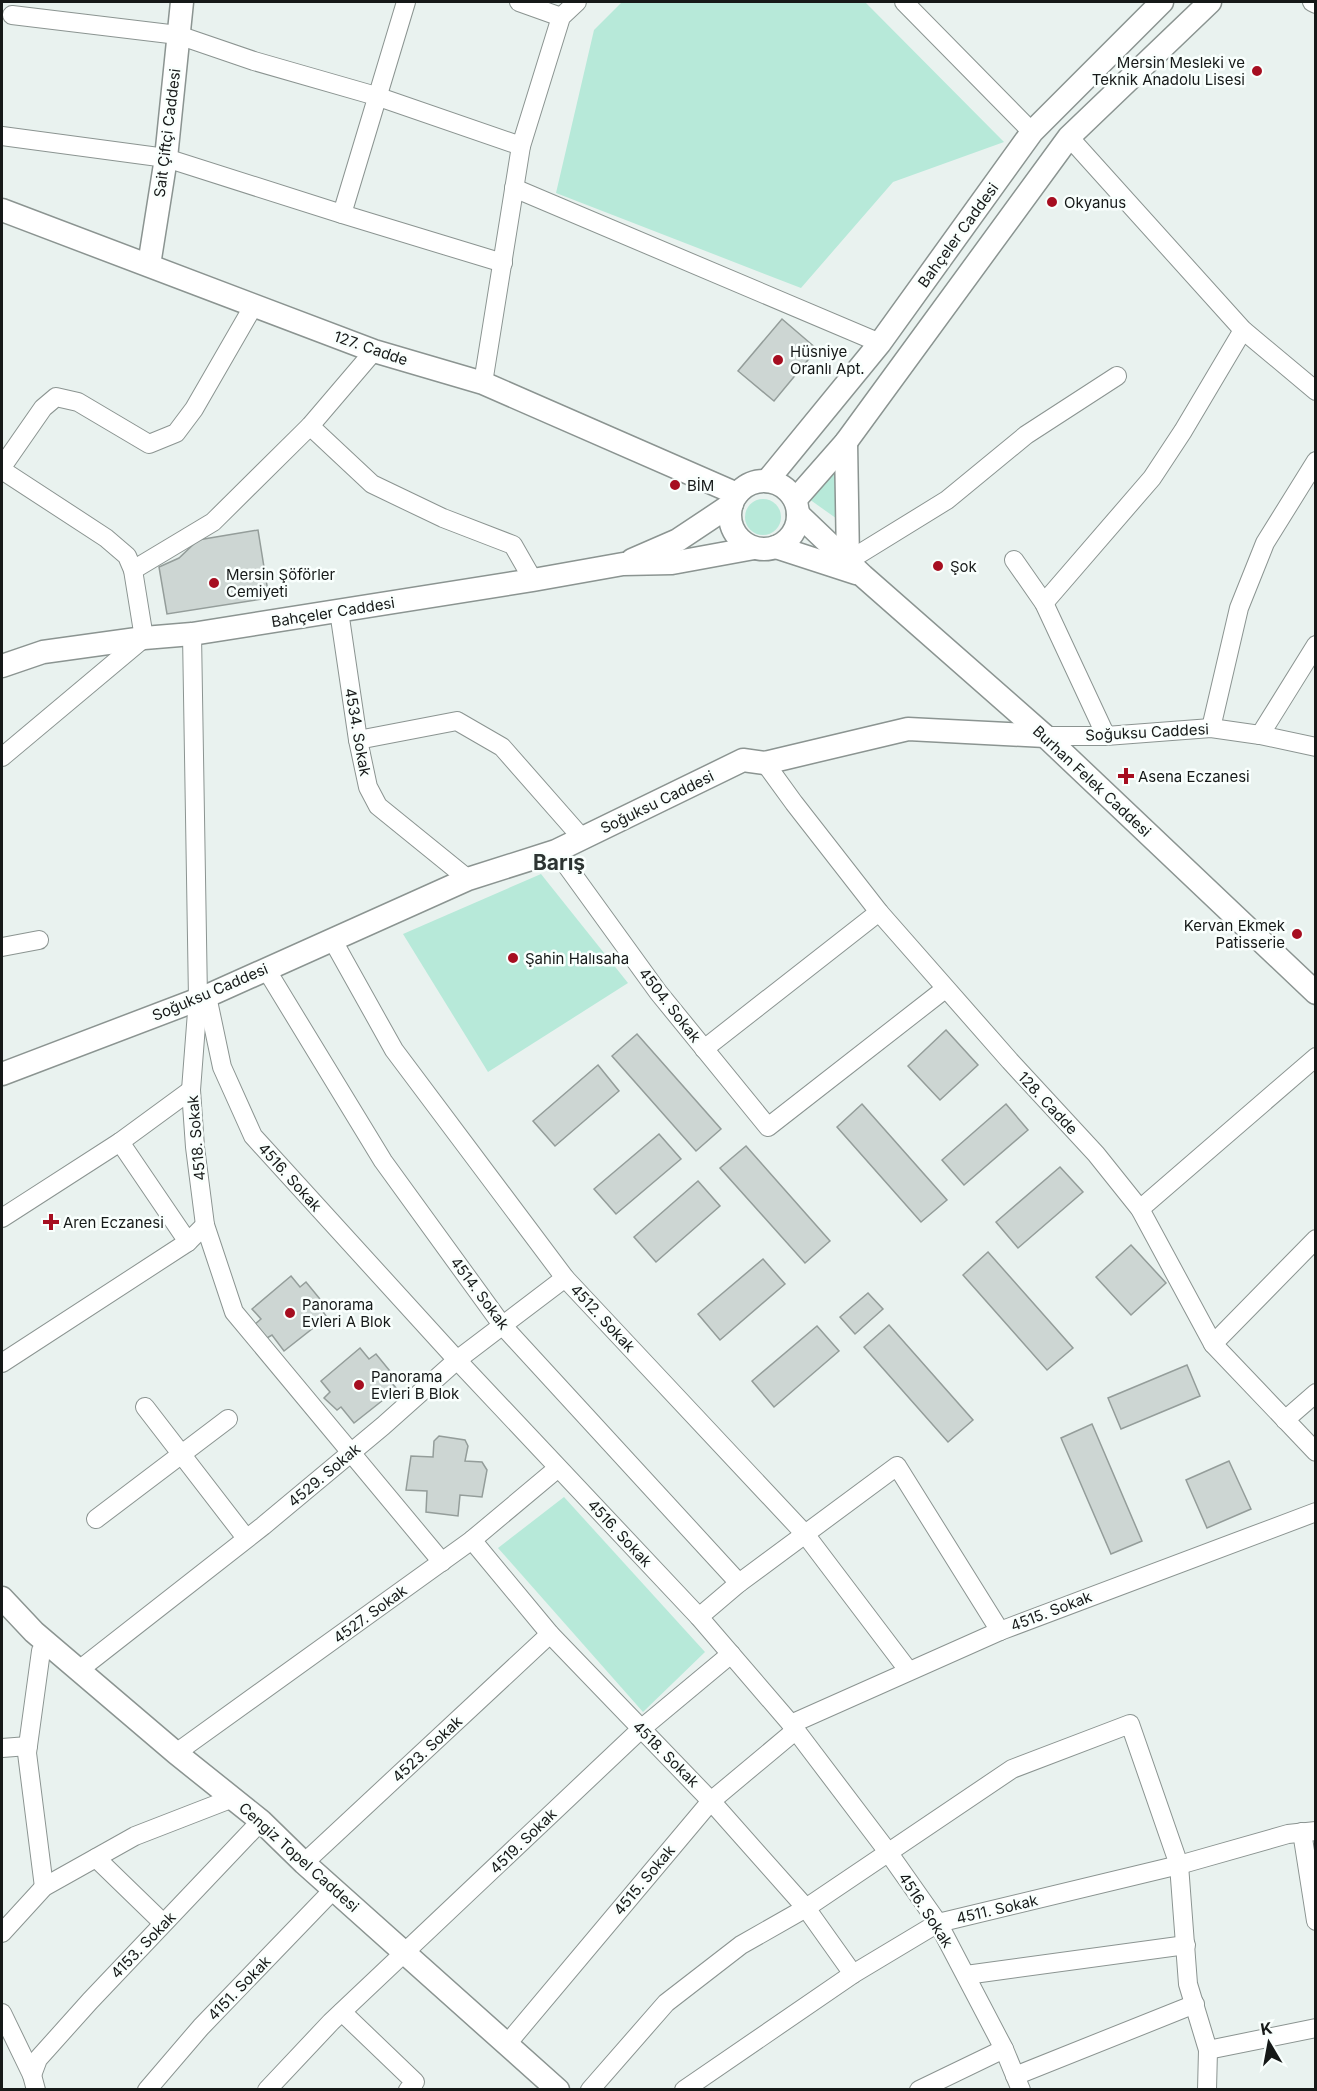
<svg xmlns="http://www.w3.org/2000/svg" width="1317" height="2091" viewBox="0 0 1317 2091" font-family="Inter,sans-serif">
<style>
.green{fill:#b7e9d9}
.building{fill:#cdd6d3;stroke:#949d9a;stroke-width:1.5}
.lines{fill:none;stroke-linecap:round;stroke-linejoin:round}
.minor-casing{stroke:#8b9491;stroke-width:20}
.tertiary-casing{stroke:#8b9491;stroke-width:25}
.minor{stroke:#fff;stroke-width:18}
.tertiary{stroke:#fff;stroke-width:22}
.poi-dot{fill:#a60e20;stroke:#f9fffd;stroke-width:2}
.labels{text-anchor:middle;dominant-baseline:central;stroke-width:5;stroke-linejoin:round;paint-order:stroke}
.poi-label{font-size:15px;fill:#161918;stroke:#f9fffd;text-anchor:start}
.street-label{font-size:15px;fill:#161918;stroke:#f9fffd}
.district-label{font-size:21px;font-weight:bold;fill:#2d3432;stroke:#f9fffd}
</style>
<rect width="100%" height="100%" fill="#e9f2ef"/>
<g class="green">
<path d="M622,2H865L1004,142L893,182L801,288L556,193L594,30Z"/>
<path d="M838,467L840,521L809,499Z"/>
<circle cx="763" cy="517" r="18"/>
<path d="M541,874L628,983L488,1072L403,934Z"/>
<path d="M564,1497L705,1652L643,1712L498,1548Z"/>
</g>
<g class="building">
<path d="M782,319L817,349L774,401L738,371Z"/>
<path d="M258,530L269,598L167,614L159,567L179,558L198,540Z"/>
<path d="M946,1030L978,1065L940,1100L908,1066Z"/>
<path d="M637,1034L721,1129L696,1151L612,1056Z"/>
<path d="M598,1065L619,1091L555,1146L533,1121Z"/>
<path d="M862,1104L947,1200L921,1222L837,1127Z"/>
<path d="M1006,1104L1028,1130L964,1185L942,1160Z"/>
<path d="M659,1134L681,1159L616,1214L594,1189Z"/>
<path d="M746,1146L830,1241L805,1263L720,1168Z"/>
<path d="M1060,1167L1083,1192L1018,1248L996,1222Z"/>
<path d="M698,1181L720,1206L656,1262L634,1237Z"/>
<path d="M1131,1245L1166,1283L1131,1315L1096,1277Z"/>
<path d="M988,1252L1073,1348L1047,1370L963,1275Z"/>
<path d="M763,1259L785,1284L720,1340L698,1314Z"/>
<path d="M291,1276L300,1287L306,1282L324,1304L320,1308L327,1317L284,1351L272,1335L267,1338L254,1325L261,1319L252,1309Z"/>
<path d="M868,1293L883,1309L855,1334L840,1317Z"/>
<path d="M889,1325L973,1420L948,1442L864,1347Z"/>
<path d="M817,1326L839,1351L774,1407L752,1381Z"/>
<path d="M360,1348L369,1359L376,1354L394,1376L390,1381L397,1389L354,1423L341,1407L337,1410L324,1398L330,1392L321,1381Z"/>
<path d="M1187,1365L1200,1396L1121,1429L1108,1398Z"/>
<path d="M1092,1424L1142,1541L1111,1554L1061,1438Z"/>
<path d="M439,1436L465,1440L468,1446L465,1461L482,1462L487,1470L482,1497L460,1495L458,1516L426,1512L427,1491L406,1490L411,1456L433,1457L434,1441Z"/>
<path d="M1229,1461L1251,1509L1207,1528L1186,1480Z"/>
</g>
<g class="lines">
<defs>
<g id="minor">
<path d="M519,2L561,17"/>
<path d="M904,2L1032,132"/>
<path d="M1312,2L1316,4"/>
<path d="M12,15L178,35L254,61L376,96L521,146"/>
<path d="M2,136L166,158L342,214L503,263"/>
<path d="M1069,137L1243,330L1316,391"/>
<path d="M514,188L880,343"/>
<path d="M342,214L406,2"/>
<path d="M483,383L521,146L561,17L577,2"/>
<path d="M310,426L372,484L443,518L513,545L533,580"/>
<path d="M2,467L43,408L56,397L78,402L149,444L176,433L194,409L254,305"/>
<path d="M2,470L106,538L127,556L133,570L144,638L2,757"/>
<path d="M1014,560L1044,603L1106,736"/>
<path d="M848,561L947,500L1026,435L1117,376"/>
<path d="M133,570L213,522L310,426L374,351"/>
<path d="M1044,603L1152,478L1183,431L1243,330"/>
<path d="M339,611L358,740L368,787L378,806L468,879"/>
<path d="M192,634L198,999L191,1090L195,1147L205,1225L234,1312L442,1562"/>
<path d="M1211,728L1239,608L1265,543L1316,461"/>
<path d="M1260,735L1316,645"/>
<path d="M1045,736H1106L1211,728L1260,735L1316,747"/>
<path d="M358,740L457,721L502,747L582,838"/>
<path d="M765,763L794,803L879,912L1010,1061L1096,1154L1140,1209L1213,1344L1316,1452"/>
<path d="M556,851L658,992L768,1127L945,989"/>
<path d="M332,939L394,1050L565,1278L805,1534L908,1670"/>
<path d="M2,947L39,940"/>
<path d="M266,969L383,1161L502,1325L739,1583"/>
<path d="M207,996L222,1067L253,1136L457,1360L699,1617L791,1724L888,1852L938,1923L1004,2049L1021,2090"/>
<path d="M704,1049L879,912"/>
<path d="M120,1142L188,1242"/>
<path d="M1140,1209L1316,1057"/>
<path d="M2,1218L120,1142L191,1090"/>
<path d="M1213,1344L1316,1239"/>
<path d="M2,1363L188,1242L205,1225"/>
<path d="M145,1407L246,1538"/>
<path d="M1285,1420L1316,1393"/>
<path d="M96,1519L228,1419"/>
<path d="M472,1540L550,1634L711,1801L806,1908L853,1974"/>
<path d="M699,1617L739,1583L897,1466L1000,1631"/>
<path d="M79,1670L263,1526L383,1426L457,1360L565,1278"/>
<path d="M791,1724L1000,1631L1316,1512"/>
<path d="M2,1748L28,1746"/>
<path d="M176,1753L472,1540L558,1468"/>
<path d="M1302,1832L1316,1921"/>
<path d="M96,1858L163,1923"/>
<path d="M304,1863L550,1634"/>
<path d="M44,1887L27,1753L41,1651L51,1645"/>
<path d="M2,1933L44,1887L135,1836L233,1798"/>
<path d="M966,1975L1186,1945"/>
<path d="M342,2012L415,2082L408,2090"/>
<path d="M2,2013L32,2075L36,2090"/>
<path d="M507,2044L711,1801L796,1730"/>
<path d="M1208,2050L1316,2028"/>
<path d="M32,2075L38,2059L90,2001L261,1821"/>
<path d="M1015,2076L1195,2004"/>
<path d="M147,2090L201,2027L334,1889"/>
<path d="M267,2090L331,2022L641,1729L731,1654"/>
<path d="M590,2090L666,2003L741,1945L806,1908L1012,1769L1130,1724L1179,1865L1188,1984L1208,2050L1207,2090"/>
<path d="M684,2090L853,1974L938,1923L1179,1865L1288,1834L1316,1831"/>
<path d="M919,2090L1004,2049"/>
</g>
<g id="tertiary">
<path d="M2,210L374,351L483,383L737,494"/>
<path d="M149,265L166,158L182,2"/>
<path d="M846,442L848,561"/>
<circle cx="764" cy="515" r="34"/>
<path d="M767,481L880,343L1032,132L1162,2"/>
<path d="M795,500L846,442L1069,137L1210,2"/>
<path d="M798,514L863,576L1045,736L1316,993"/>
<path d="M776,547L856,573"/>
<path d="M632,560L678,540L732,504"/>
<path d="M2,666L43,652L144,638L192,634L533,580L623,564L672,563L754,548"/>
<path d="M2,1074L207,996L468,879L556,851L743,760L765,763L908,729L1045,736"/>
<path d="M2,1598L34,1632L176,1753L261,1821L304,1863L558,2090"/>
</g>
</defs>
<use href="#minor" class="minor-casing"/>
<use href="#tertiary" class="tertiary-casing"/>
<use href="#minor" class="minor"/>
<use href="#tertiary" class="tertiary"/>
</g>
<g class="poi-dot">
<circle cx="1257" cy="71" r="6"/>
<circle cx="1052" cy="202" r="6"/>
<circle cx="778" cy="360" r="6"/>
<circle cx="675" cy="485" r="6"/>
<circle cx="938" cy="566" r="6"/>
<circle cx="214" cy="583" r="6"/>
<path d="M1123 767h6v6h6v6h-6v6h-6v-6h-6v-6h6z"/>
<circle cx="1297" cy="934" r="6"/>
<circle cx="513" cy="958" r="6"/>
<path d="M48 1213h6v6h6v6h-6v6h-6v-6h-6v-6h6z"/>
<circle cx="290" cy="1313" r="6"/>
<circle cx="359" cy="1385" r="6"/>
</g>
<g class="labels">
<g class="poi-label">
<text x="1245" y="62" text-anchor="end">Mersin Mesleki ve<tspan x="1245" dy="17">Teknik Anadolu Lisesi</tspan></text>
<text x="1064" y="202">Okyanus</text>
<text x="790" y="351">Hüsniye<tspan x="790" dy="17">Oranlı Apt.</tspan></text>
<text x="687" y="485">BİM</text>
<text x="950" y="566">Şok</text>
<text x="226" y="574">Mersin Şöförler<tspan x="226" dy="17">Cemiyeti</tspan></text>
<text x="1138" y="776">Asena Eczanesi</text>
<text x="1285" y="925" text-anchor="end">Kervan Ekmek<tspan x="1285" dy="17">Patisserie</tspan></text>
<text x="525" y="958">Şahin Halısaha</text>
<text x="63" y="1222">Aren Eczanesi</text>
<text x="302" y="1304">Panorama<tspan x="302" dy="17">Evleri A Blok</tspan></text>
<text x="371" y="1376">Panorama<tspan x="371" dy="17">Evleri B Blok</tspan></text>
</g>
<g class="street-label">
<text transform="translate(167 133) rotate(-83)">Sait Çiftçi Caddesi</text>
<text transform="translate(958 235) rotate(-54)">Bahçeler Caddesi</text>
<text transform="translate(371 348) rotate(19)">127. Cadde</text>
<text transform="translate(333 612) rotate(-9)">Bahçeler Caddesi</text>
<text transform="translate(358 732) rotate(80)">4534. Sokak</text>
<text transform="translate(1147 732) rotate(-3)">Soğuksu Caddesi</text>
<text transform="translate(1092 781) rotate(43)">Burhan Felek Caddesi</text>
<text transform="translate(657 802) rotate(-26)">Soğuksu Caddesi</text>
<text transform="translate(210 992) rotate(-23)">Soğuksu Caddesi</text>
<text transform="translate(670 1005) rotate(52)">4504. Sokak</text>
<text transform="translate(1048 1103) rotate(47)">128. Cadde</text>
<text transform="translate(196 1138) rotate(-95)">4518. Sokak</text>
<text transform="translate(290 1177) rotate(48)">4516. Sokak</text>
<text transform="translate(480 1293) rotate(53)">4514. Sokak</text>
<text transform="translate(603 1318) rotate(47)">4512. Sokak</text>
<text transform="translate(324 1475) rotate(-40)">4529. Sokak</text>
<text transform="translate(620 1533) rotate(47)">4516. Sokak</text>
<text transform="translate(1051 1611) rotate(-21)">4515. Sokak</text>
<text transform="translate(370 1614) rotate(-36)">4527. Sokak</text>
<text transform="translate(427 1749) rotate(-43)">4523. Sokak</text>
<text transform="translate(666 1754) rotate(45)">4518. Sokak</text>
<text transform="translate(523 1841) rotate(-44)">4519. Sokak</text>
<text transform="translate(299 1857) rotate(42)">Cengiz Topel Caddesi</text>
<text transform="translate(644 1880) rotate(-50)">4515. Sokak</text>
<text transform="translate(997 1909) rotate(-13)">4511. Sokak</text>
<text transform="translate(926 1910) rotate(57)">4516. Sokak</text>
<text transform="translate(143 1945) rotate(-46)">4153. Sokak</text>
<text transform="translate(239 1988) rotate(-46)">4151. Sokak</text>
</g>
<g class="district-label">
<text x="559" y="862">Barış</text>
</g>
</g>
<rect width="1317" height="2091" fill="none" stroke="#161918" stroke-width="6"/>
<g transform="translate(1269 2043) rotate(350)" stroke="#f9fffd" stroke-width="4.5" paint-order="stroke">
<path d="M0-4.5L10 22L0 15L-10 22Z" fill="#161918"/>
<text y="-9" font-size="16" font-weight="bold" text-anchor="middle" fill="#161918">K</text>
</g>
</svg>
